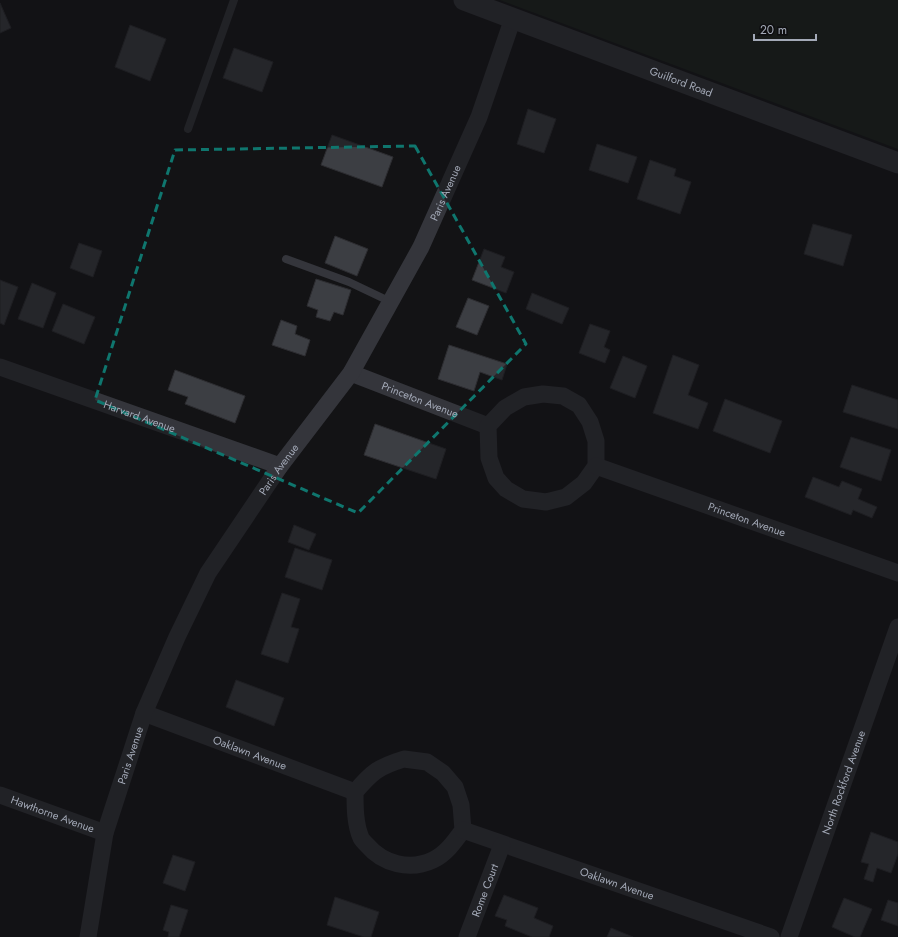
<svg xmlns="http://www.w3.org/2000/svg" width="898" height="937" viewBox="0 0 898 937" font-family="Jost,sans-serif">
<style>
.green{fill:#1b231c}
.building{fill:#3c3e43;stroke:#2d2d31}
.lines{fill:none;stroke-linecap:round;stroke-linejoin:round}
.service{stroke:#34353b;stroke-width:8}
.minor{stroke:#34353b;stroke-width:17}
.tertiary{stroke:#34353b;stroke-width:21}
.marked{fill:none;stroke:#0f766e;stroke-width:3;stroke-dasharray:8 5;stroke-linejoin:round}
.labels{text-anchor:middle;dominant-baseline:central;stroke-width:4;stroke-linejoin:round;paint-order:stroke}
.street-label{font-size:11px;fill:#a3a9b7;stroke:#0e0e10}
</style>
<rect width="100%" height="100%" fill="#131315"/>
<path class="green" d="M500,0H898V149Z"/>
<g class="building">
<path d="M0,3L11,28L0,33Z"/>
<path d="M130,25L166,39L150,81L115,67Z"/>
<path d="M234,48L273,62L262,92L223,78Z"/>
<path d="M528,109L556,119L544,153L517,144Z"/>
<path d="M332,135L393,157L382,187L321,165Z"/>
<path d="M597,144L637,157L628,183L589,170Z"/>
<path d="M650,160L676,169L674,176L691,182L680,214L637,199Z"/>
<path d="M813,224L852,235L843,266L804,254Z"/>
<path d="M335,236L368,249L357,276L325,263Z"/>
<path d="M79,243L102,251L93,277L70,268Z"/>
<path d="M484,249L505,257L501,267L514,272L506,293L472,280Z"/>
<path d="M316,279L351,290L343,315L334,312L330,321L316,317L318,310L307,306Z"/>
<path d="M0,280L18,287L4,325L0,323Z"/>
<path d="M32,283L56,293L43,328L18,319Z"/>
<path d="M532,293L569,308L562,324L526,309Z"/>
<path d="M468,298L489,306L477,335L456,327Z"/>
<path d="M63,304L95,317L84,344L52,331Z"/>
<path d="M281,320L297,326L295,334L310,340L305,356L272,345Z"/>
<path d="M590,324L610,331L604,347L610,350L605,363L579,353Z"/>
<path d="M449,345L507,364L502,380L480,372L474,391L438,379Z"/>
<path d="M673,355L699,365L688,395L708,403L698,429L653,413Z"/>
<path d="M623,356L647,366L635,398L610,388Z"/>
<path d="M175,370L245,396L235,423L185,404L188,397L168,390Z"/>
<path d="M852,385L898,400V429L843,412Z"/>
<path d="M725,399L782,421L770,453L713,431Z"/>
<path d="M375,424L446,449L436,479L364,455Z"/>
<path d="M851,437L891,450L881,481L840,467Z"/>
<path d="M813,477L839,487L842,481L862,489L858,499L877,507L872,518L853,510L851,515L805,497Z"/>
<path d="M294,525L316,534L309,550L288,542Z"/>
<path d="M295,548L332,560L322,590L285,577Z"/>
<path d="M282,593L300,599L291,627L299,629L288,663L261,654Z"/>
<path d="M236,680L284,698L274,726L226,707Z"/>
<path d="M871,832L898,842V854L891,873L877,868L873,882L864,879L869,864L861,862Z"/>
<path d="M173,855L195,862L185,891L163,883Z"/>
<path d="M504,895L538,908L534,918L553,926L549,937H532L505,926L507,920L495,916Z"/>
<path d="M335,897L379,912L371,937H364L327,925Z"/>
<path d="M844,898L872,909L860,937H855L832,927Z"/>
<path d="M888,900L898,903V926L881,920Z"/>
<path d="M171,905L188,910L179,937H168L169,932L163,930Z"/>
<path d="M611,928L633,937H607Z"/>
</g>
<g class="lines">
<g class="service">
<path d="M188,129L234,0"/>
<path d="M286,259L349,282L391,302"/>
</g>
<g class="minor">
<path id="s1" d="M0,367L280,466"/>
<path id="s2" d="M351,373L488,426"/>
<path d="M543,394L563,396L579,405L590,422L596,441V466L584,483L566,497L546,502L523,499L506,489L496,478L489,458L488,426L505,408L524,397Z"/>
<path id="s3" d="M596,466L898,573"/>
<path id="s4" d="M144,713L355,792"/>
<path d="M404,759L427,762L443,773L455,787L461,805L463,830C455,841 446,854 433,860C410,871 383,864 367,845C365,843 362,840 361,838C355,824 355,807 355,792C372,772 378,767 404,759Z"/>
<path id="s5" d="M0,795L105,833"/>
<path id="s6" d="M463,830L771,937"/>
<path id="s7" d="M88,937L105,833L144,713L177,637L208,573L280,466L351,373L421,247L479,117L513,18"/>
<path id="s8" d="M467,937L502,845"/>
<path id="s9" d="M789,937L898,627"/>
</g>
<path class="tertiary" id="s10" d="M464,0L898,163"/>
</g>
<path d="M0 0H898V937H0ZM415,146L526,344L358,513L95,400L175,150Z" fill="#131315" fill-opacity=".55" fill-rule="evenodd"/>
<path class="marked" d="M415,146L526,344L358,513L95,400L175,150Z"/>
<g class="labels">
<g class="street-label">
<text stroke="none"><textPath href="#s10" startOffset="232">Guilford Road</textPath></text>
<text stroke="none"><textPath href="#s7" startOffset="835">Paris Avenue</textPath></text>
<text stroke="none"><textPath href="#s2" startOffset="74">Princeton Avenue</textPath></text>
<text stroke="none"><textPath href="#s1" startOffset="148">Harvard Avenue</textPath></text>
<text stroke="none"><textPath href="#s7" startOffset="511">Paris Avenue</textPath></text>
<text stroke="none"><textPath href="#s3" startOffset="160">Princeton Avenue</textPath></text>
<text stroke="none"><textPath href="#s4" startOffset="113">Oaklawn Avenue</textPath></text>
<text stroke="none"><textPath href="#s7" startOffset="187">Paris Avenue</textPath></text>
<text stroke="none"><textPath href="#s9" startOffset="164">North Rockford Avenue</textPath></text>
<text stroke="none"><textPath href="#s5" startOffset="56">Hawthorne Avenue</textPath></text>
<text stroke="none"><textPath href="#s6" startOffset="163">Oaklawn Avenue</textPath></text>
<text stroke="none"><textPath href="#s8" startOffset="50">Rome Court</textPath></text>
</g>
</g>
<path d="M754 34v6h62v-6" fill="none" stroke="#a3a9b7" stroke-width="2"/>
<text x="760" y="34" font-size="12" fill="#a3a9b7" stroke="#0e0e10" stroke-width="3" paint-order="stroke">20 m</text>
</svg>
